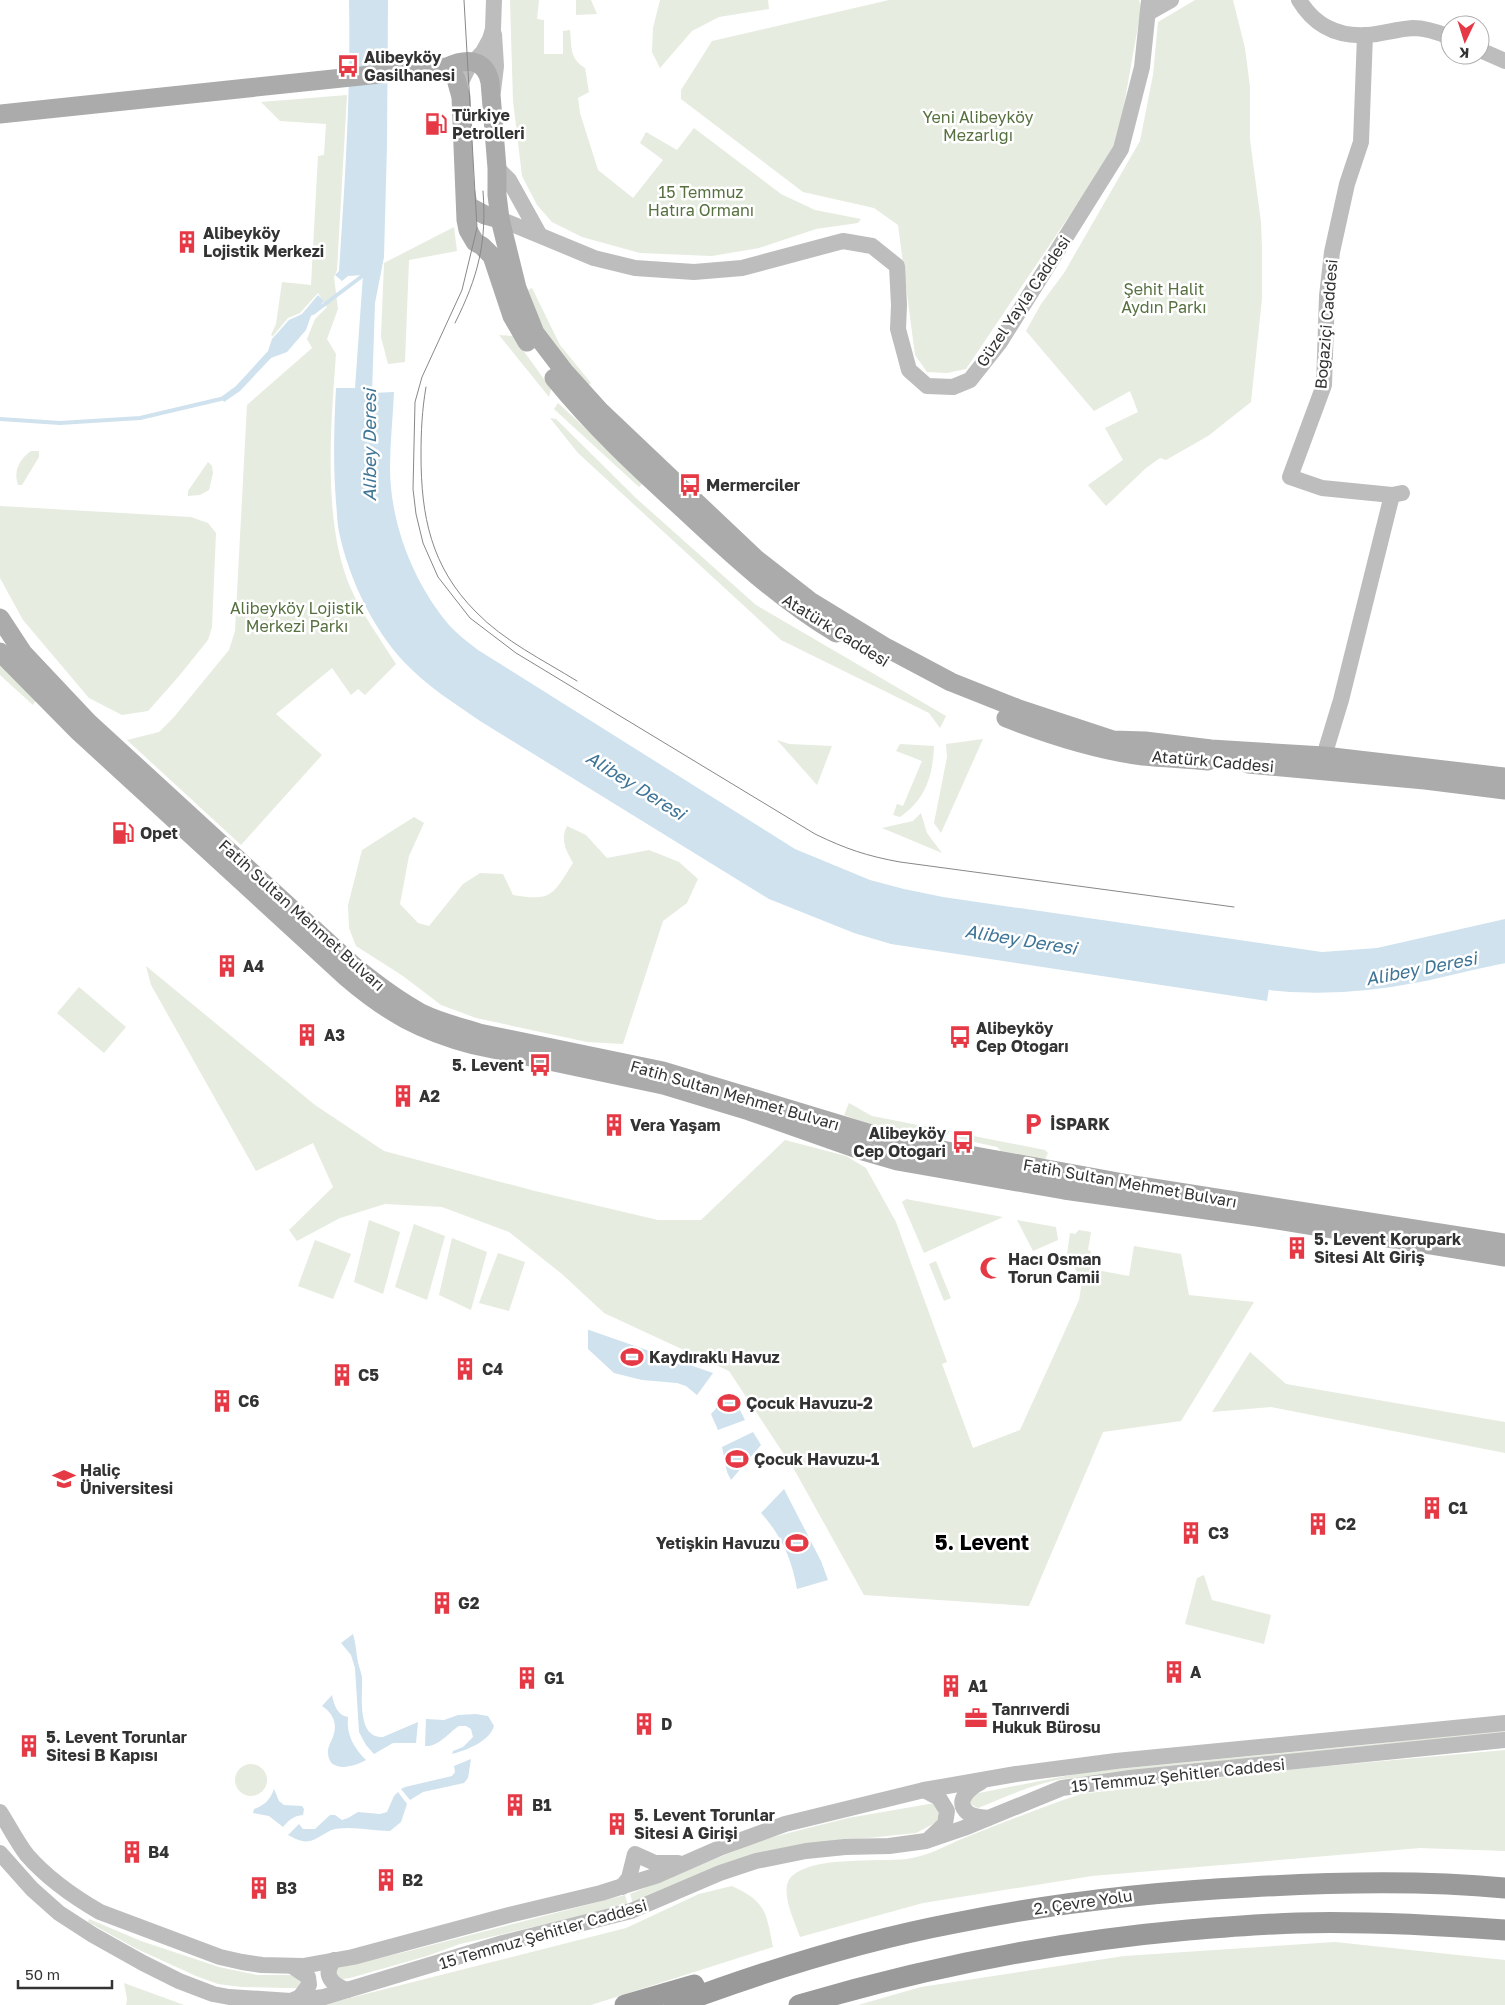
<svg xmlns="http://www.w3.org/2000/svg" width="1505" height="2005" viewBox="0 0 1505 2005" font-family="'Golos Text',sans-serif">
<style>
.green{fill:#e6ecdf}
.water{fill:#cfe2ee}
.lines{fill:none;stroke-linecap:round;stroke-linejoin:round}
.stream{stroke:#cfe2ee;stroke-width:4}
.river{stroke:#cfe2ee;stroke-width:22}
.secondary{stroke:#bdbdbd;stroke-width:16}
.primary{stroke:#ababab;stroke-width:19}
.highway{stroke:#9a9a9a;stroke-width:21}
.tram{stroke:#888;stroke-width:1}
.labels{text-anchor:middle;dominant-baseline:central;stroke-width:5;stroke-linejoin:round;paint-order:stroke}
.poi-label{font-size:16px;font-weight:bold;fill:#333;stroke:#fff;text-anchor:start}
.park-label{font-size:16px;fill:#56703f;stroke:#fff}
.street-label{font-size:16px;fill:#333;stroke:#fff}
.water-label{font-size:18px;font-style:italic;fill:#3f7597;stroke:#fff}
.district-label{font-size:21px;font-weight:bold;fill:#000;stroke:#fff}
</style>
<rect width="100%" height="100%" fill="#fff"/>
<g class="green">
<path d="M510,0H539L537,19L544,20V54H563V31L570,30C572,47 569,58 585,68L589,92L578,98L580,113L598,170L633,198L663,160L640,143L646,132L677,150L694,128L781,194L815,210L861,219L858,223L816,229L759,248L712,256L640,253L582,237L552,222L537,205L522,176L513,101Z"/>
<path d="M576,0H591L597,14L576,15Z"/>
<path d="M660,0H768L769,9L719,17L692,31L660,68L652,52L653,28Z"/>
<path d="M889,0H1139L1141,9L1117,145L966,369L947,373L927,372L915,355L898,225L874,208L803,192L681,99V90L712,41Z"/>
<path d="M1195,0H1233L1245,48L1250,87V140L1261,222L1262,248V299L1251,402L1208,436L1166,460L1160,458L1146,468L1106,506L1088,485L1123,460L1105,428L1138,412L1130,391L1094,411L1026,331L1041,304L1064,273L1140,141L1153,75L1158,22Z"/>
<path d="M347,95L337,270L334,277L338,309L327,339L336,354C331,424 322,524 351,589C362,614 381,640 396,664L365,695L358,689L351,695L332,668L276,714L322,755L241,845L127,740L159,732L174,717L229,650L235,631L247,405L312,348L307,339L315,319L327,307L318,293L300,313L288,318L273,336L271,335L276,324L282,282L311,285L318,156L324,155L326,124L280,121L261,102Z"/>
<path d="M454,227L457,251L409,260L405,362L388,364L381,337L384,263Z"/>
<path d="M532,288L560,345L591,383L587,386L545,335L528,290Z"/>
<path d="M499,335L513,336L551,389L549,397Z"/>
<path d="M558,403L644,482L639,487L554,409Z"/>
<path d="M550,418L556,419L637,499L756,605L946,716L940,728L929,713L781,640L578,453Z"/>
<path d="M31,451H39V457L22,485H18C13,470 20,459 31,451Z"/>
<path d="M208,462L212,466L213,473L209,490L200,495L188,496V491Z"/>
<path d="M0,506L191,517L208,523L216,533L212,627L208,640L179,676L148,711L122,715L89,698L23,620L0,578Z"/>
<path d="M0,664L37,698L33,705L0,675Z"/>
<path d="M983,739L941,833L934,823L947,757L946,744Z"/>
<path d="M777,740L789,744L832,746L817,785Z"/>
<path d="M900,744L934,746C933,775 926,799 900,817L893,815L897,804L903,806L922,761L896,751Z"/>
<path d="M921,813L927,833L942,853L882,828L913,821Z"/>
<path d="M414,817L424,823L409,856L400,904L418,923L429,926L463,884L480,873L503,874L513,895C553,902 553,894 573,863C566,850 560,840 567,826L586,835L607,858L649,850L679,862L698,879L687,903L663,921L623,1044L587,1042L476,1018L441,1005L403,976L356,946L349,928L348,905L362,850Z"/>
<path d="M146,966L315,1105L384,1151L535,1191L658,1220H701L785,1140L846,1156L866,1168L896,1222L947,1362L942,1364L973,1448L1020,1430L1079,1300L1082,1281L1067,1254L1070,1233L1075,1234L1079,1230L1091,1232L1088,1250L1091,1251L1089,1262L1092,1263L1091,1269L1129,1276L1134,1246L1181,1254L1189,1295L1254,1302L1181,1421L1103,1432L1029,1606L864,1595L795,1471L729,1371L604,1313L562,1274L509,1232L442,1207L385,1204L340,1218L297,1241L289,1230L333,1187L313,1143L256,1171L151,985Z"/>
<path d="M79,987L126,1027L104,1053L57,1013Z"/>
<path d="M849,1103L872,1116L1045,1150L1048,1153L1045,1160L1003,1153L997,1147L956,1138L955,1132L950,1131L946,1136L945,1142C910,1137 877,1127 844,1115Z"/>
<path d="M906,1199L1003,1217L924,1253L902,1202Z"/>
<path d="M369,1220L400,1232L383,1294L354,1282Z"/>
<path d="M1017,1220L1056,1227L1058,1240L1033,1251Z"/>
<path d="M414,1224L445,1236L427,1300L395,1287Z"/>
<path d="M452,1238L487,1252L471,1310L439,1295Z"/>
<path d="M315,1240L351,1254L333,1299L298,1286Z"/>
<path d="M498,1253L525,1262L509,1311L479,1303Z"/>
<path d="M936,1261L951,1298L944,1301L929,1264Z"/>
<path d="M1250,1352L1286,1384L1505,1422V1453L1271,1407L1212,1412Z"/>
<path d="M1204,1575L1212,1600L1271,1615L1264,1644L1185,1624L1197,1578Z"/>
<path d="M1505,1729V1734L1377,1748L1062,1779C1034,1784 1009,1795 983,1806L978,1808L970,1804V1797L974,1794L1086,1772L1376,1744Z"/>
<path d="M1505,1750V1851L1420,1848L1092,1876L923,1903L800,1937C795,1922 778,1889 792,1876C814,1856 877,1862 907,1859C928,1856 945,1846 964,1838C1003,1823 1041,1807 1081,1794L1284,1770Z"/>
<circle cx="251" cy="1780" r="16"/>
<path d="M929,1804H935C939,1810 939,1815 937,1822L916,1833L810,1844L633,1904L630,1894L761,1840L848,1818Z"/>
<path d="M732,1886C767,1902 766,1913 773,1947L591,2005H322L626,1928L699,1894Z"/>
<path d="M625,1895L628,1905L460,1944L427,1956L350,1978L343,1979L337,1977L336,1969L341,1967L405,1952Z"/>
<path d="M89,1919L141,1941L219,1967L257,1975H296L299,1976L301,1984L297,1988H287L241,1987L218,1984L196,1976L137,1949L88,1922Z"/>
<path d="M1335,1942L1505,1960V2005H858L921,1987L1124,1956Z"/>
<path d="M124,1983L184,2005H126L127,1999Z"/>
</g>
<g class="water">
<path d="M349,0H388L387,145L384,257L375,303L372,393L394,392C393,417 390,442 390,467C390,523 413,582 449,625C457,634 468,642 478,650L795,849L870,880L904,889L943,897L1322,952L1377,948L1505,919V945C1450,951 1397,969 1341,973C1318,975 1295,973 1272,969L1267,1001L891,944L854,933L769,899L480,721C454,703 427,686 405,663C372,628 349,578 339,532C337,522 337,511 336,502C333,463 334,426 336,388H355L363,275L348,276L342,281L335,275L339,271C345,181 351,91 349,0Z"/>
<path d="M318,295L324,301L311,316L306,330L287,352L271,358L240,391L224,402L221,397L236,386L268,351L272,339L289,320L302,314Z"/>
<path d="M588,1330H589L713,1373L697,1395L686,1386L677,1383L642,1380L614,1373L588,1349Z"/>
<path d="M731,1392L745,1420L718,1430L711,1414Z"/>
<path d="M753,1432L761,1445L731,1480L727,1472L722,1447Z"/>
<path d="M784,1489L821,1561L828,1580L797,1589C792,1559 781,1535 761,1513Z"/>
<path d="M353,1634C356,1644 356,1652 358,1662C359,1667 361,1672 362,1677C363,1695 356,1738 383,1737L418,1722L416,1743H393L374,1754L366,1745L359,1732L355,1668L351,1655L341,1643Z"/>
<path d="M332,1695C334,1705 337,1715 348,1717C346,1735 354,1748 366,1760C354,1767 328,1774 328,1752C328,1746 331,1742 333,1737C338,1724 333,1713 322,1706Z"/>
<path d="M476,1714L488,1716L494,1726C489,1742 467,1750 452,1754L453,1751L463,1747L473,1737L471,1729L466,1726H459C448,1733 439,1747 425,1746L426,1719L444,1720L458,1715Z"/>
<path d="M471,1759L468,1778L464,1783L423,1792L410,1800L401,1789L405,1787L452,1776L455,1772L454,1766Z"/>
<path d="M274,1789L279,1801L284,1805L302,1806L304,1809L303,1815C293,1816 289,1820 283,1827L269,1816L253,1813L254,1809C265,1805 270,1800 274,1789Z"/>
<path d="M398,1792L407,1804L401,1822L390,1831C372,1831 354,1826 335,1829C326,1831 319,1839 310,1841C302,1843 294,1838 288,1835L299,1824L303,1829H315L330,1815H335L342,1820L348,1818L358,1812L380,1814L387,1812L394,1796Z"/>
</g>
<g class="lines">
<g class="stream">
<path d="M313,313L365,274"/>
<path d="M0,419L60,423L140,418L225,398"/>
</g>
<path class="river" d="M1240,974C1300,987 1359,983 1419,971C1448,965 1476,957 1505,952"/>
<g class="secondary">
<path d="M1299,0C1314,25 1337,37 1367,35C1382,34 1397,29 1413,28C1424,28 1440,33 1450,37"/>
<path d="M1148,13L1171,0"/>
<path d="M1365,35L1361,142L1347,184L1332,252L1327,296L1324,385L1290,477L1322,488L1392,495L1402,493"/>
<path d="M1480,50L1505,61"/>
<path d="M459,86L468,68L483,52L490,39L493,29L494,0"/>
<path d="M493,91L496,66L494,34"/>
<path d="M497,168L509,180L539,234"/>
<path d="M500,219L594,258L635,268L694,272L742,268L843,241L872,246L897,266L899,305L898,329L909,370L927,386L953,387L970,380L1000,342L1121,149L1142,67L1149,0"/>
<path d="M1324,756L1341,700L1392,495"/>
<path d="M981,1782C971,1787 953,1801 968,1813C973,1817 981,1817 988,1818"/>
<path d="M924,1790L939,1798L947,1811L945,1824L930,1838"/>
<path d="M0,1812C9,1826 17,1842 27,1855C47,1878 74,1897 100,1912L220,1957L242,1962L262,1965L303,1966L353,1957L509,1915L601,1893L658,1875L722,1847L785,1824L924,1790L1016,1774L1116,1761L1505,1723"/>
<path d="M0,1853L32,1889L59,1913L93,1935L143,1963L179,1981L213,1994L229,1997L291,2001L324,1997L503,1943L631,1911L720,1873L756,1861L806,1851L845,1847L889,1846L926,1841L964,1828L1062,1788L1130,1778L1505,1740"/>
<path d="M622,1887L629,1878L635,1854L655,1863H678"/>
<path d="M334,1960C322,1975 332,1985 347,1990"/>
<path d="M291,2001L300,1997L309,1985L308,1977L292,1966"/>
</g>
<g class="primary">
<path d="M447,67L456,79L461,97L466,220L468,230L475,242L482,246L492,256L512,316L527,342"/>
<path d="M0,114L447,67C466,58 485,58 490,82L497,168V195L500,219L517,288L535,333L564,371L601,412L755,558L810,601L887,648L951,682L1019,709L1113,740L1145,741L1211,749L1324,756L1505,777"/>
<path d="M466,193L468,206L485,215L500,219"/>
<path d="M554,378C593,426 638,468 684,510C732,555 780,599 836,633"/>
<path d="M0,618L23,653L88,722L355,967C376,984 397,1000 421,1013C439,1022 460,1027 479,1033L663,1071L898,1142L1140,1186L1505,1243"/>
<path d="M0,652L79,732L346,977C388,1013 421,1031 474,1045L663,1085L749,1111L866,1152L897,1161L1064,1190L1264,1218L1505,1257"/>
<path d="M1006,718C1050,735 1096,750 1143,756C1164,758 1186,759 1208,761"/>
<path d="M1248,764L1425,780L1505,790"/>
</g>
<g class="highway">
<path d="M625,2005L694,1985"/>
<path d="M674,2005C765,1971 860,1941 955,1923C1053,1903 1151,1892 1250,1887C1335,1882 1421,1880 1505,1888"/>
<path d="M799,2005C928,1967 1053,1942 1188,1930C1224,1927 1261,1924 1297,1923C1367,1921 1436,1925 1505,1930"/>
</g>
<g class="tram">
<path d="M464,0L477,228L462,290L422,377L415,402L413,489L416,514L423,543L438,577L470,618L516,653L815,834C846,849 867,856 900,862L1234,907"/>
<path d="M455,323C478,277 487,243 483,191"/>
<path d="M426,387C422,410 421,432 421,455C421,516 431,567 476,612C504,641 543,660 577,681"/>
</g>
</g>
<defs>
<symbol id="bus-bare" viewBox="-9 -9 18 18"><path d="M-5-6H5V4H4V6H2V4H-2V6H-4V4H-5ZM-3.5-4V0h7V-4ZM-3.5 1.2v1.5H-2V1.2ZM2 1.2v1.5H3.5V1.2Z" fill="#e63946" stroke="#fff" stroke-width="2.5" paint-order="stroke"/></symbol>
<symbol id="fuel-bare" viewBox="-9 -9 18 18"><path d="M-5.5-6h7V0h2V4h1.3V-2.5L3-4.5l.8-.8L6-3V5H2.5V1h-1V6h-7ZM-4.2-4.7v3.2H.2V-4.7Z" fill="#e63946" stroke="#fff" stroke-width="2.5" paint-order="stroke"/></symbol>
<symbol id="building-bare" viewBox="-9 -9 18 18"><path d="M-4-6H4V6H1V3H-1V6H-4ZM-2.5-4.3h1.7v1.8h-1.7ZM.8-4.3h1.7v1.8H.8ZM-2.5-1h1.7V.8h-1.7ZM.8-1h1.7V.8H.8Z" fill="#e63946" stroke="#fff" stroke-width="2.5" paint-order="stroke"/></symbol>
<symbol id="parking-bare" viewBox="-9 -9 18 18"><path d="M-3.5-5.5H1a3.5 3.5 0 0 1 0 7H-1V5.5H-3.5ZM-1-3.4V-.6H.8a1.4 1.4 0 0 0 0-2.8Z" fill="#e63946" stroke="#fff" stroke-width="2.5" paint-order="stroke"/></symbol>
<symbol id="mosque-bare" viewBox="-9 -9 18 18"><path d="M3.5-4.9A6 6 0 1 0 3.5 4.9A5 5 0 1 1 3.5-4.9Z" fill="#e63946" stroke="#fff" stroke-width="2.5" paint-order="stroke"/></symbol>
<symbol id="stadium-bare" viewBox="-9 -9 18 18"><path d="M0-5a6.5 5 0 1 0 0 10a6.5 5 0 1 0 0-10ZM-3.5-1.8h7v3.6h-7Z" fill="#e63946" stroke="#fff" stroke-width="2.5" paint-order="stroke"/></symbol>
<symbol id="university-bare" viewBox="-9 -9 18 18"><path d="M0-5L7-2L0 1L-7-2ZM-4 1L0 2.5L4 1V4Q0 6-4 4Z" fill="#e63946" stroke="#fff" stroke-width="2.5" paint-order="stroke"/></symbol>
<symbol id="office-bare" viewBox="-9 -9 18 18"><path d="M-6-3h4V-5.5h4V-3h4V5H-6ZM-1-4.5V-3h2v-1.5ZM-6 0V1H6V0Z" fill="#e63946" stroke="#fff" stroke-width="2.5" paint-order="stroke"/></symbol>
</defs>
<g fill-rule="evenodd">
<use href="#bus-bare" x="332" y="50" width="32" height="32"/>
<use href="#fuel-bare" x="420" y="108" width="32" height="32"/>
<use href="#building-bare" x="171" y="226" width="32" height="32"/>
<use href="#bus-bare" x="674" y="469" width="32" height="32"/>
<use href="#fuel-bare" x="107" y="817" width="32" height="32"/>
<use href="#building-bare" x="211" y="950" width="32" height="32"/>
<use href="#building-bare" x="291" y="1019" width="32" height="32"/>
<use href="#bus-bare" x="944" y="1021" width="32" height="32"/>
<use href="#bus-bare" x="524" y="1049" width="32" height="32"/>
<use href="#building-bare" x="387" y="1080" width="32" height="32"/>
<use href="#parking-bare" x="1017" y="1108" width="32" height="32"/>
<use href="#building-bare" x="598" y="1109" width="32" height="32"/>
<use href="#bus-bare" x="947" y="1126" width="32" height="32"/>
<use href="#building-bare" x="1281" y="1232" width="32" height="32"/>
<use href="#mosque-bare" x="975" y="1252" width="32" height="32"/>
<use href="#stadium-bare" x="616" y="1341" width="32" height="32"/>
<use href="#building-bare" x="449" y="1353" width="32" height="32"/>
<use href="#building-bare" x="326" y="1359" width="32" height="32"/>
<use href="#building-bare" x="206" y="1385" width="32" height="32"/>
<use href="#stadium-bare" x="713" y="1387" width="32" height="32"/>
<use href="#stadium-bare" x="721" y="1443" width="32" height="32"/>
<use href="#university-bare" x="48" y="1463" width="32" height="32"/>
<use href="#building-bare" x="1416" y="1492" width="32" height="32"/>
<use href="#building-bare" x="1302" y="1508" width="32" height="32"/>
<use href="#building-bare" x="1175" y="1517" width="32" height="32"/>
<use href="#stadium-bare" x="781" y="1527" width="32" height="32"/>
<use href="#building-bare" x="426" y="1587" width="32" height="32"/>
<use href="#building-bare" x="1158" y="1656" width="32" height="32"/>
<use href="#building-bare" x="511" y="1662" width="32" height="32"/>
<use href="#building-bare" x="935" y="1670" width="32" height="32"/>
<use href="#office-bare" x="960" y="1702" width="32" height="32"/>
<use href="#building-bare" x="628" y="1708" width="32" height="32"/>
<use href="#building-bare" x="13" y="1730" width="32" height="32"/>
<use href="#building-bare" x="499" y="1789" width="32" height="32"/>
<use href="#building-bare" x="601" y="1808" width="32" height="32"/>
<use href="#building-bare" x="116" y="1836" width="32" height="32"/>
<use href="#building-bare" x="370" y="1864" width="32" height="32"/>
<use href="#building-bare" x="243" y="1872" width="32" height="32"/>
</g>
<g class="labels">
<g class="poi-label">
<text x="364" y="57">Alibeyköy<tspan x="364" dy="18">Gasilhanesi</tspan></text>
<text x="452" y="115">Türkiye<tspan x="452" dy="18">Petrolleri</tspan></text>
<text x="203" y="233">Alibeyköy<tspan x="203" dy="18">Lojistik Merkezi</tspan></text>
<text x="706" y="485">Mermerciler</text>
<text x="140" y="833">Opet</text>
<text x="243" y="966">A4</text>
<text x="976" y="1028">Alibeyköy<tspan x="976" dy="18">Cep Otogarı</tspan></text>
<text x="324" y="1035">A3</text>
<text x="524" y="1065" text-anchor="end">5. Levent</text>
<text x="419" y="1096">A2</text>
<text x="1050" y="1124">İSPARK</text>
<text x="630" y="1125">Vera Yaşam</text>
<text x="946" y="1133" text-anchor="end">Alibeyköy<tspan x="946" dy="18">Cep Otogari</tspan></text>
<text x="1314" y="1239">5. Levent Korupark<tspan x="1314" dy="18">Sitesi Alt Giriş</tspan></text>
<text x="1008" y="1259">Hacı Osman<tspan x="1008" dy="18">Torun Camii</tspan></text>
<text x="649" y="1357">Kaydıraklı Havuz</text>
<text x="482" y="1369">C4</text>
<text x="358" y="1375">C5</text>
<text x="238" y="1401">C6</text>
<text x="746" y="1403">Çocuk Havuzu-2</text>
<text x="754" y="1459">Çocuk Havuzu-1</text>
<text x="80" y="1470">Haliç<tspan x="80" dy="18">Üniversitesi</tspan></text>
<text x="1448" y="1508">C1</text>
<text x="1335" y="1524">C2</text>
<text x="1208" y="1533">C3</text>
<text x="780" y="1543" text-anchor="end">Yetişkin Havuzu</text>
<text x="458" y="1603">G2</text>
<text x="1190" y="1672">A</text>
<text x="544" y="1678">G1</text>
<text x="968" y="1686">A1</text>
<text x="992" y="1709">Tanrıverdi<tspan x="992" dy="18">Hukuk Bürosu</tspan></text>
<text x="661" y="1724">D</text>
<text x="46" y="1737">5. Levent Torunlar<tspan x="46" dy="18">Sitesi B Kapısı</tspan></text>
<text x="532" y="1805">B1</text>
<text x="634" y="1815">5. Levent Torunlar<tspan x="634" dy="18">Sitesi A Girişi</tspan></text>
<text x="148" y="1852">B4</text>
<text x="402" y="1880">B2</text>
<text x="276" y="1888">B3</text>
</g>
<g class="park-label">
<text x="978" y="117">Yeni Alibeyköy<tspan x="978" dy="18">Mezarlığı</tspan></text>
<text x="701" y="192">15 Temmuz<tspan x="701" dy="18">Hatıra Ormanı</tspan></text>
<text x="1164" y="289">Şehit Halit<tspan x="1164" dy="18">Aydın Parkı</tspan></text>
<text x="297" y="608">Alibeyköy Lojistik<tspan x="297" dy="18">Merkezi Parkı</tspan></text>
</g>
<g class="street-label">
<text transform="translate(1023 301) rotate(-56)">Güzel Yayla Caddesi</text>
<text transform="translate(1326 324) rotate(-85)">Boğaziçi Caddesi</text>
<text transform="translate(836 630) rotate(32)">Atatürk Caddesi</text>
<text transform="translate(1213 761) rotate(5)">Atatürk Caddesi</text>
<text transform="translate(302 915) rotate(42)">Fatih Sultan Mehmet Bulvarı</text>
<text transform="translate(735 1095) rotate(16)">Fatih Sultan Mehmet Bulvarı</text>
<text transform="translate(1130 1183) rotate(10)">Fatih Sultan Mehmet Bulvarı</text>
<text transform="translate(1178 1775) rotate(-6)">15 Temmuz Şehitler Caddesi</text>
<text transform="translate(1083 1902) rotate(-8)">2. Çevre Yolu</text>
<text transform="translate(543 1934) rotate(-16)">15 Temmuz Şehitler Caddesi</text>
</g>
<g class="water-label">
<text transform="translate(369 445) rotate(-90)">Alibey Deresi</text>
<text transform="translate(636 785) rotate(32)">Alibey Deresi</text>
<text transform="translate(1021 939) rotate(9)">Alibey Deresi</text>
<text transform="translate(1421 968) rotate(-11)">Alibey Deresi</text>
</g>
<g class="district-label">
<text x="982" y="1542">5. Levent</text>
</g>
</g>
<g transform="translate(1465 40) rotate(184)"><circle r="24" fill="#ffffff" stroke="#adadad"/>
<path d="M0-4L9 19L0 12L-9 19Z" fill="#e63946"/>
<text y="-8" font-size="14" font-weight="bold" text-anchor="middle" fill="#333333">K</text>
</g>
<path d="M18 1980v8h94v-8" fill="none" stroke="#333333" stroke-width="2.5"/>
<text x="25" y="1980" font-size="15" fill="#333333" stroke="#ffffff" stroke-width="4" paint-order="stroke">50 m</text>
</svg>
